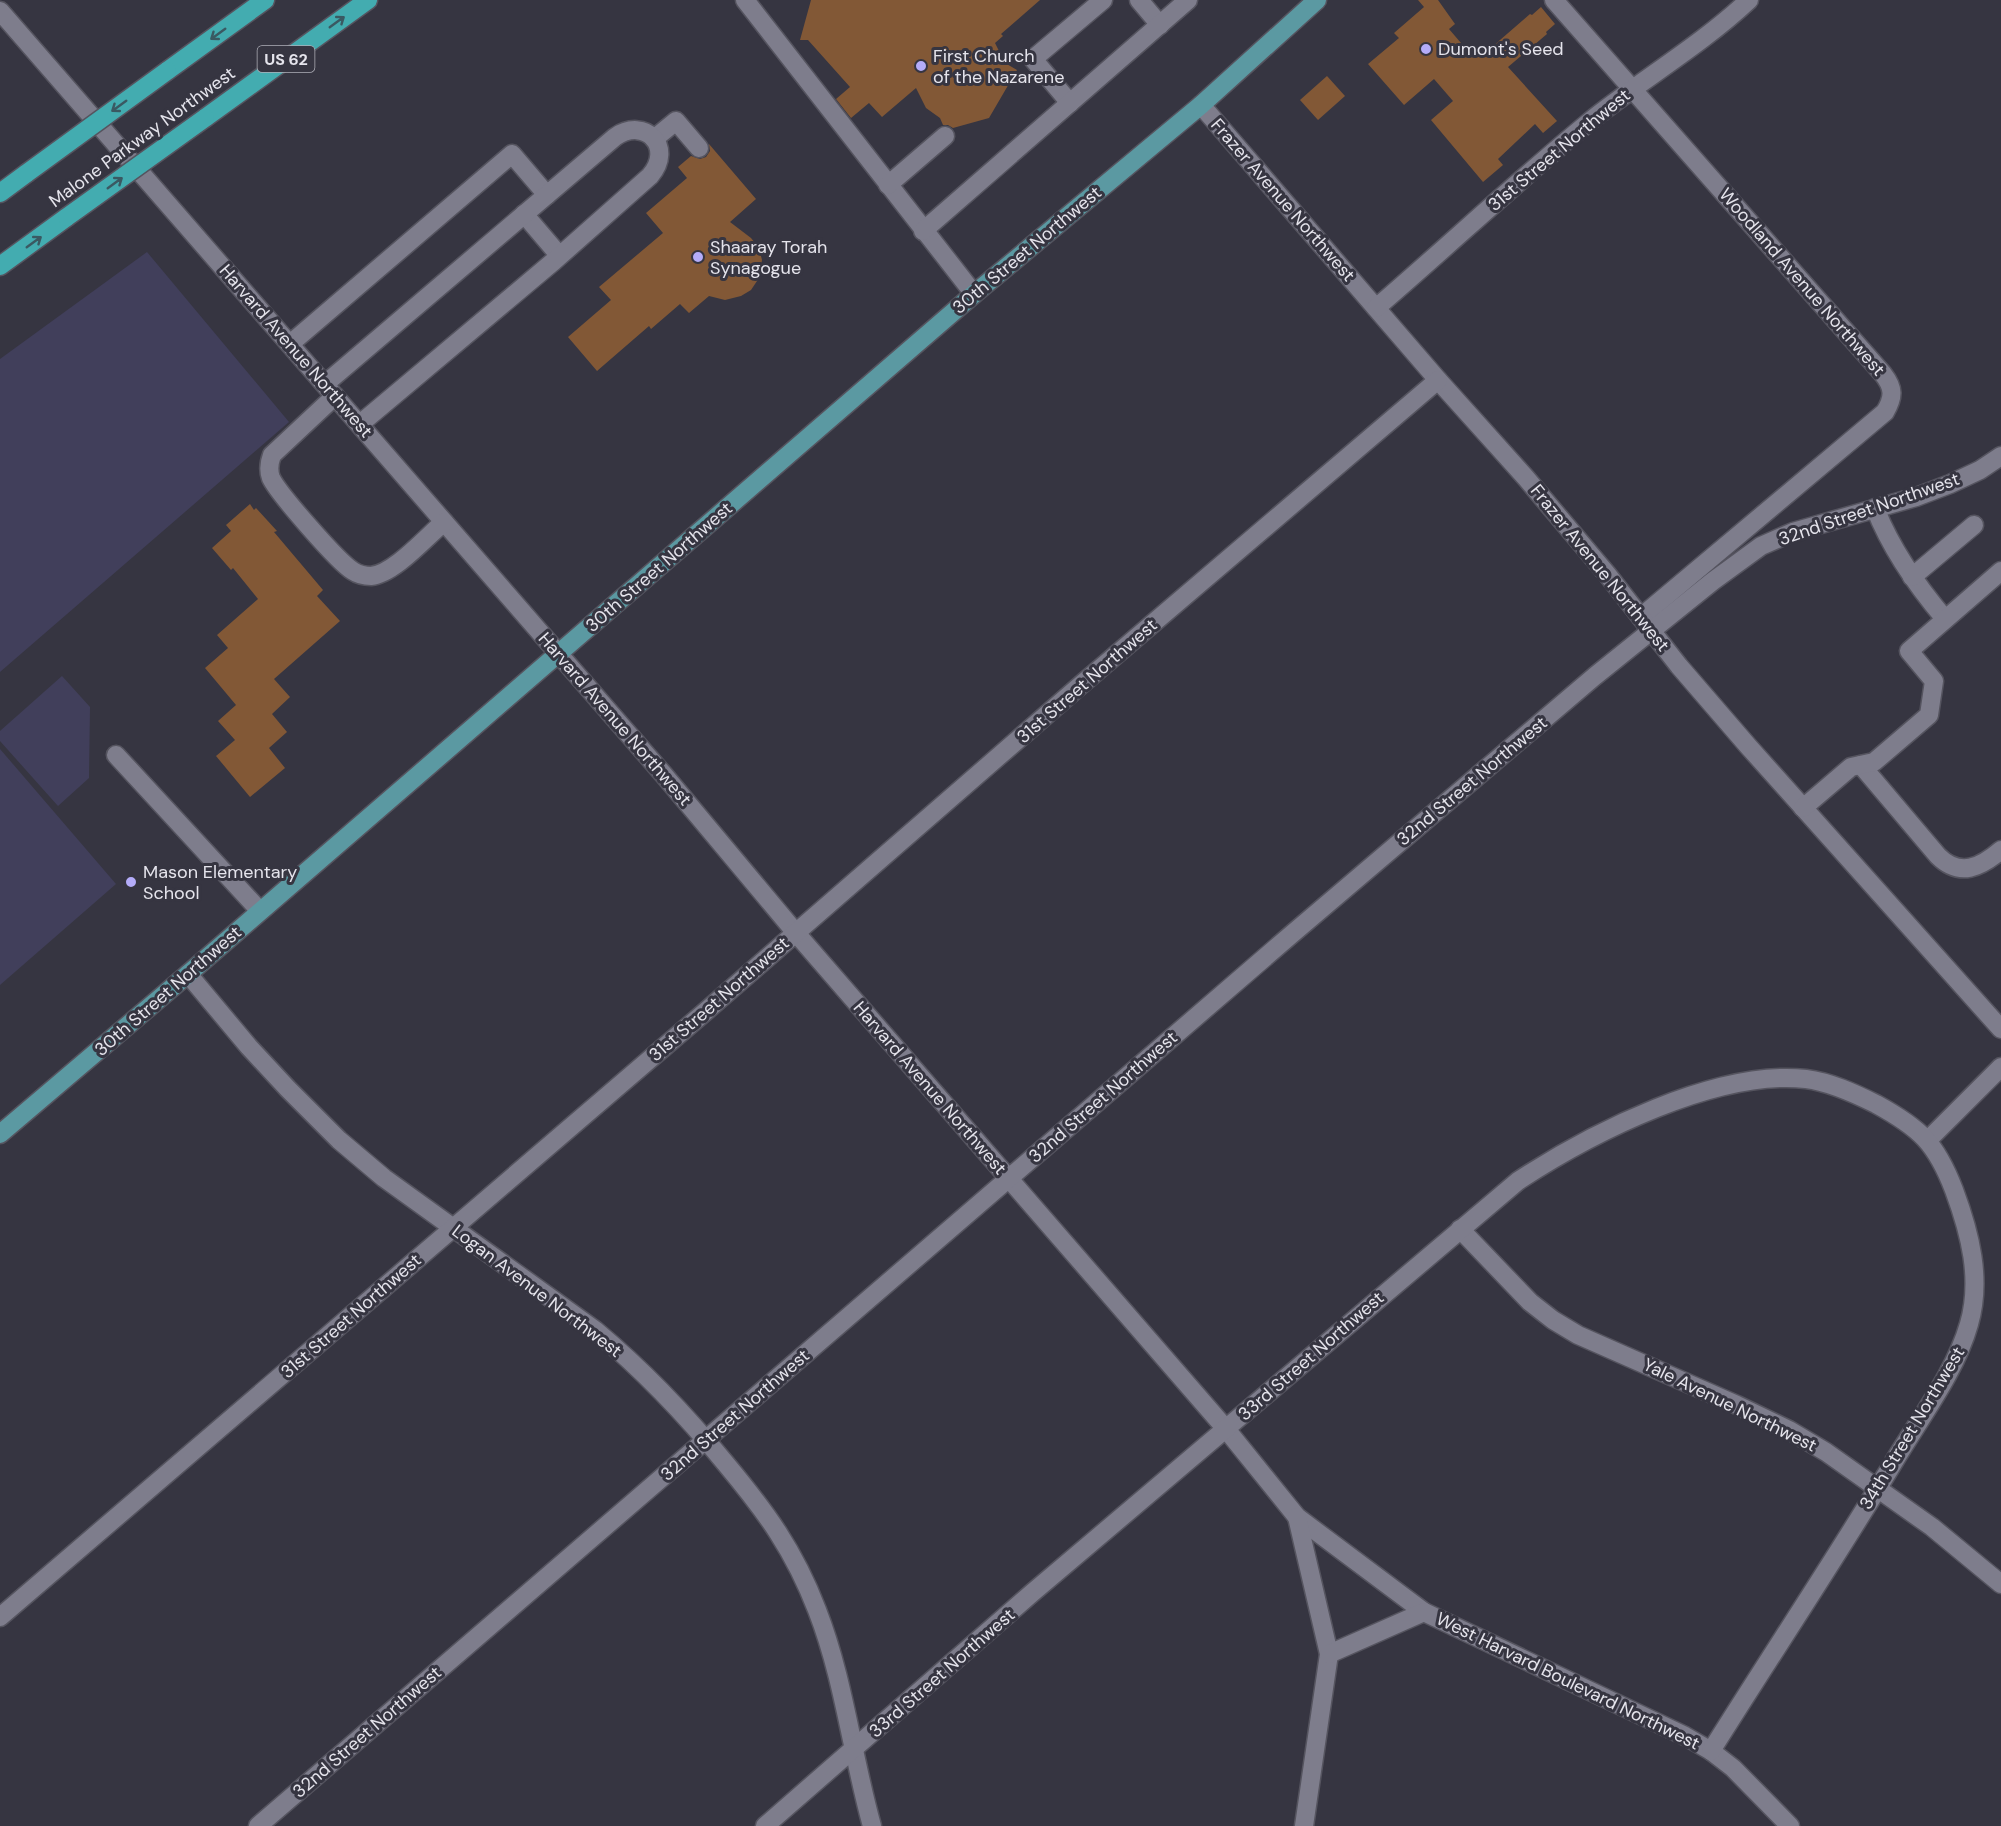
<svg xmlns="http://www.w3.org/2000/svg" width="2001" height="1826" viewBox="0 0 2001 1826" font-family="'DM Sans',sans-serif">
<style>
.green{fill:#413f5b}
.building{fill:#825836}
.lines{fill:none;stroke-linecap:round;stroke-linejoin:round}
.minor-casing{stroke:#55545f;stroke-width:21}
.major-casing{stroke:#55545f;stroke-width:21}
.highway-casing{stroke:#55545f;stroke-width:21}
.minor{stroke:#7e7d8c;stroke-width:18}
.major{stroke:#5b99a2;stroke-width:18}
.highway{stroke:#43acb0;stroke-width:18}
.highway-bridge-casing{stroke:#55545f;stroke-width:21;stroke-linecap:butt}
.highway-bridge{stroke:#43acb0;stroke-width:18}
.oneway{stroke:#3a5962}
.poi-dot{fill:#b4acf9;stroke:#363541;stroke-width:2}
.labels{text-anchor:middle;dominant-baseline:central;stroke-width:6;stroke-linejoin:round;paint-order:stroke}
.shield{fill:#363541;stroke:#b0b0b9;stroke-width:1.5}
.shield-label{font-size:16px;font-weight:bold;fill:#e5e4ec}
.poi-label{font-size:18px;fill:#e5e4ec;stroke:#363541;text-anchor:start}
.street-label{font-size:18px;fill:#e5e4ec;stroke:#363541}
</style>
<rect width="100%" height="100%" fill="#363541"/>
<g class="green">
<path d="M147,252L289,422L0,672V359Z"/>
<path d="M62,676L90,707L89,778L58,806L0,741V731Z"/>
<path d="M0,749L116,884L0,985Z"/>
</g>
<g class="building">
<path d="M811,0H1040L1001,34L1003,36L995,43L1005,63L1017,70L989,118L953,128L948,125H943L940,118L926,108L916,88L882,117L869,103L851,118L836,99L850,87L808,40H800Z"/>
<path d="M1418,0H1438L1455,24L1449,29L1473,57L1485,53L1530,14L1532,15L1541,7L1555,24L1546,32L1547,34L1508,67L1557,121L1543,133L1535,124L1498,159L1503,165L1483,182L1431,120L1453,101L1434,79L1404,105L1368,64L1399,38L1394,33L1424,7Z"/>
<path d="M1327,76L1345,96L1318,120L1300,100Z"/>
<path d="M709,144L756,199L730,222L751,238L759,248L762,260L759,278L751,290L741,296L725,300L709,296L689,313L680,304L651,329L649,326L597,371L568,337L611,300L599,287L663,233L646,213L687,178L678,167L691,156L700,159L706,157L710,151Z"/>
<path d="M250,504L254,510L256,508L277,531L274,532L323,590L317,596L340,621L274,679L290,697L272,714L287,732L269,748L285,768L250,797L216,756L235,740L218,721L236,705L205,668L228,648L217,635L258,599L233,568L231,570L212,548L231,531L226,525Z"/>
</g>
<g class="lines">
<defs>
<g id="minor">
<path d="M745,0L974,294"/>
<path d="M1139,0L1160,25"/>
<path d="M1554,0L1883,374C1894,388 1894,397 1885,412L1641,617"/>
<path d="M0,11L664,775L796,933L1226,1429L1297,1517L1424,1612L1685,1736L1711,1751L1733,1768L1790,1826"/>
<path d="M1070,103L1033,59L1103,0"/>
<path d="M1201,105L1438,380L1526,478L1607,574L1679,666L1748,746L2001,1029"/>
<path d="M654,139L676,121L699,148"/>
<path d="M888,185L945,136"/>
<path d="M524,214L559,255"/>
<path d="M923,231L1188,0"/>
<path d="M1376,308C1447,247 1516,182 1589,122C1641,80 1700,46 1749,0"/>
<path d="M290,344L512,154L547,195"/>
<path d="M325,384L615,137C645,116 675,147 650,176L554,261L360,424"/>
<path d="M335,396L272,455C269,463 268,470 271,478C278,493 338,562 353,571C359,575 364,576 371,576C394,574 426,537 444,522"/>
<path d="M1875,508C1891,549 1917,586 1945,619"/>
<path d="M1912,577L1974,525"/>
<path d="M116,755L260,911"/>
<path d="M1861,765L1938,856C1960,878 1981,867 2001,850"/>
<path d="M1803,808L1851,767L1874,762L1929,715L1934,681L1909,651L2001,571"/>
<path d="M188,974L249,1047L288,1089L339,1140L384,1178L595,1330C643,1370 686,1415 726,1464C766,1512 794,1550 817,1610C844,1679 852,1755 872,1826"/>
<path d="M1928,1140L2001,1067"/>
<path d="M1460,1229L1530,1302L1553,1320L1578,1335L1737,1405L1789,1430L1826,1452L1932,1527L2001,1584"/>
<path d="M1297,1517L1329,1654L1304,1826"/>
<path d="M0,1617L706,1011L1076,689L1438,380"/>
<path d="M1329,1654L1424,1612"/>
<path d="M258,1826L1292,934L1595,676L1713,581L1761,546L1793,532L1916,497L1950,484L1980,470L2001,456"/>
<path d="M765,1826L1032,1593L1518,1181C1591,1133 1717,1069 1806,1079C1830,1082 1854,1093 1876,1104C1920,1128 1936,1143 1954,1190C1970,1233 1982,1279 1969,1324C1956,1370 1923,1414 1898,1455C1838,1555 1773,1652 1711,1751"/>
</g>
<path id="major" d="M0,1134L188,974L974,294L1201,105L1317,0"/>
<g id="highway">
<path d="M167,71L265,0"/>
<path d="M205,118L368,0"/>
<path d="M0,193L27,173"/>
<path d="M0,266L67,217"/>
</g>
</defs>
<use href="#minor" class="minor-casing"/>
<use href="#major" class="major-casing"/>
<use href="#highway" class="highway-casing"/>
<use href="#minor" class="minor"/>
<use href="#major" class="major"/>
<use href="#highway" class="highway"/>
<defs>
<g id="highway-bridge">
<path d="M27,173L167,71"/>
<path d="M67,217L205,118"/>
</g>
</defs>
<use href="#highway-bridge" class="highway-bridge-casing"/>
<use href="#highway-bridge" class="highway-bridge"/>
</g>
<defs><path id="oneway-shaft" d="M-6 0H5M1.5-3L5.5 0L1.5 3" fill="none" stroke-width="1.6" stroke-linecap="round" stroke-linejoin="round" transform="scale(1.5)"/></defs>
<g class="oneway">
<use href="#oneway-shaft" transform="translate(337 22) rotate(-36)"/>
<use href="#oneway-shaft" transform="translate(218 34) rotate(144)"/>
<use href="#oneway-shaft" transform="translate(119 106) rotate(144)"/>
<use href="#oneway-shaft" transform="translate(115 183) rotate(-36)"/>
<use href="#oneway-shaft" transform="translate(34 242) rotate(-36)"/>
</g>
<g class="poi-dot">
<circle cx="1426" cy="49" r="6"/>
<circle cx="921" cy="66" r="6"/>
<circle cx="698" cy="257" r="6"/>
<circle cx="131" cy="882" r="6"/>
</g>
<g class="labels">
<rect class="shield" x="257.5" y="46" width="57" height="26" rx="4.5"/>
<g class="shield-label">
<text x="286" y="59">US 62</text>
</g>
<g class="poi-label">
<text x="1438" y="49">Dumont's Seed</text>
<text x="933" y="56">First Church<tspan x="933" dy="21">of the Nazarene</tspan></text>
<text x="710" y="247">Shaaray Torah<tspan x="710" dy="21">Synagogue</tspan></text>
<text x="143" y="872">Mason Elementary<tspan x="143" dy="21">School</tspan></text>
</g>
<g class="street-label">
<text transform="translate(142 137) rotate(-36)">Malone Parkway Northwest</text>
<text transform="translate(1559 150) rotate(-40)">31st Street Northwest</text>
<text transform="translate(1283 200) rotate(49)">Frazer Avenue Northwest</text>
<text transform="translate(1027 250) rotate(-40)">30th Street Northwest</text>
<text transform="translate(1802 282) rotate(49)">Woodland Avenue Northwest</text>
<text transform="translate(296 351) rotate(49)">Harvard Avenue Northwest</text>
<text transform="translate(1869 509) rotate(-19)">32nd Street Northwest</text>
<text transform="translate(659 567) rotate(-41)">30th Street Northwest</text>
<text transform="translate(1600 568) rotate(51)">Frazer Avenue Northwest</text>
<text transform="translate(1087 681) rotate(-41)">31st Street Northwest</text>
<text transform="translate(615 719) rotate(49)">Harvard Avenue Northwest</text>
<text transform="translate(1472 781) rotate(-40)">32nd Street Northwest</text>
<text transform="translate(168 991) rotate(-41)">30th Street Northwest</text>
<text transform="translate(719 999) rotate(-41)">31st Street Northwest</text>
<text transform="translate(930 1088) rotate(49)">Harvard Avenue Northwest</text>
<text transform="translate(1103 1097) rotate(-41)">32nd Street Northwest</text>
<text transform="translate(537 1291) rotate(37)">Logan Avenue Northwest</text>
<text transform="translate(351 1316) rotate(-41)">31st Street Northwest</text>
<text transform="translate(1311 1356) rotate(-41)">33rd Street Northwest</text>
<text transform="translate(1730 1405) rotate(26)">Yale Avenue Northwest</text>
<text transform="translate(735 1415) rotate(-41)">32nd Street Northwest</text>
<text transform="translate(1912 1428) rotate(-59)">34th Street Northwest</text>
<text transform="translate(942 1673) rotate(-41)">33rd Street Northwest</text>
<text transform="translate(1568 1681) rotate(26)">West Harvard Boulevard Northwest</text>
<text transform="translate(367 1732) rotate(-41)">32nd Street Northwest</text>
</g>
</g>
</svg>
